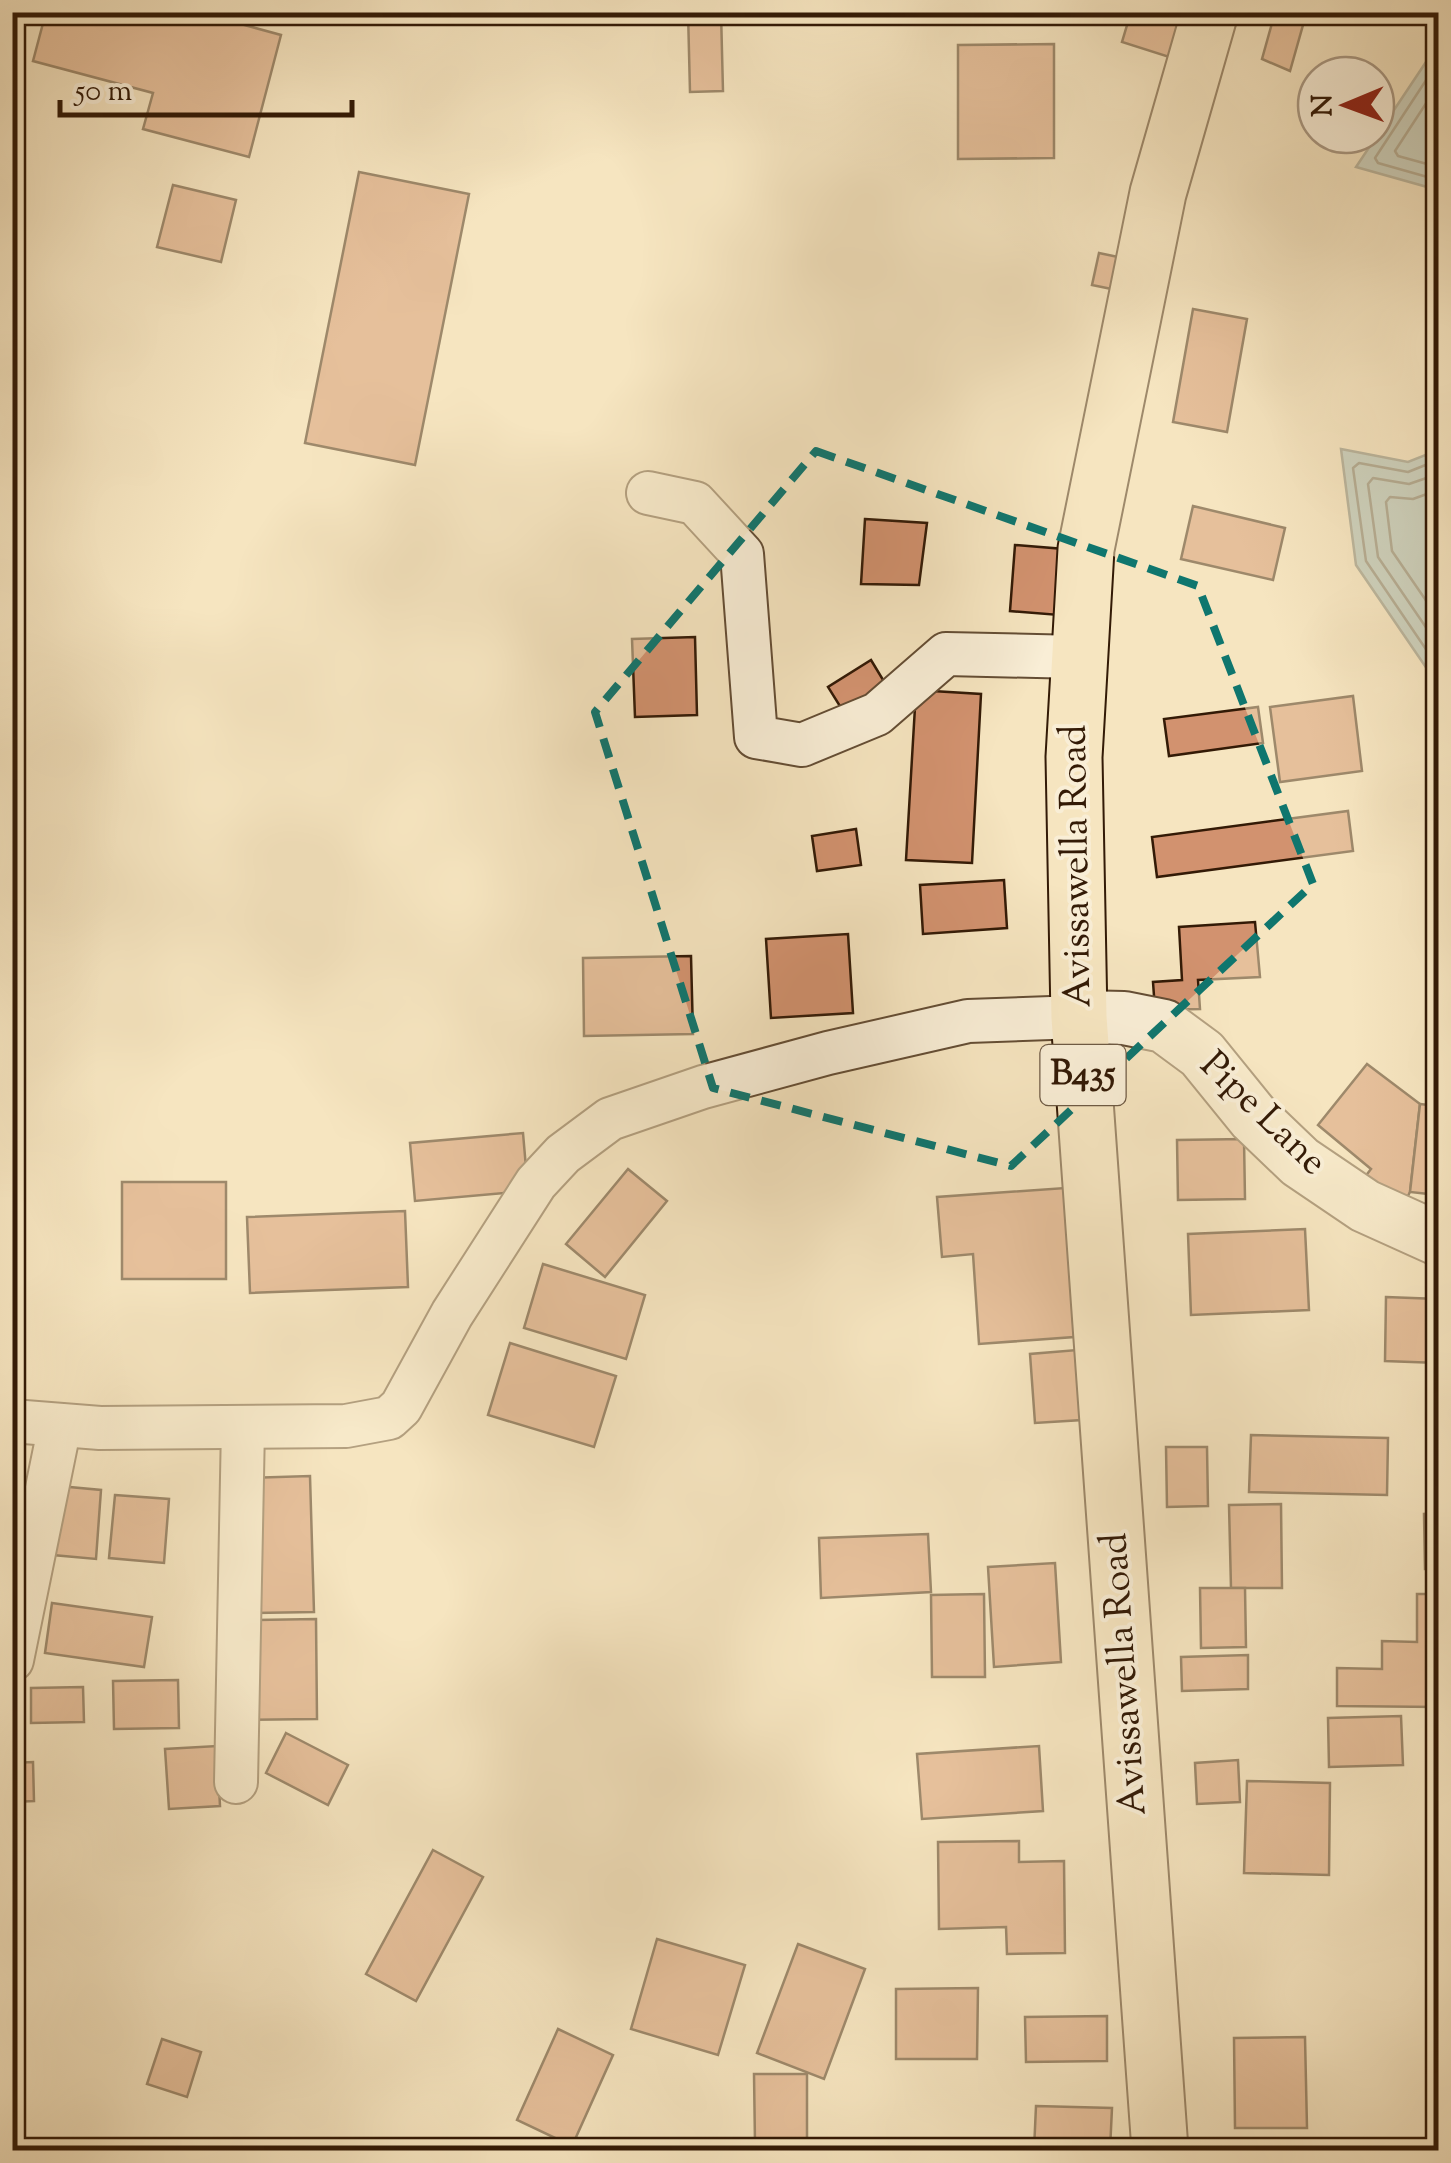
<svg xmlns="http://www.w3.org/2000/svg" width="1451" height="2163" viewBox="0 0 1451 2163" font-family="'Sorts Mill Goudy',serif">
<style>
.water{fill:#a1bdbc;stroke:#757c73;stroke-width:2.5}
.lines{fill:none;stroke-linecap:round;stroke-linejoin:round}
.shore{stroke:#6a6c61;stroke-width:2.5}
.building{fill:#d2926f;stroke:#331a06;stroke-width:2.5}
.minor-casing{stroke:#644d34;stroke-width:46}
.tertiary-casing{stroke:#644d34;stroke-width:56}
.primary-casing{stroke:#331a06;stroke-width:59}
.minor{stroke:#f9eed6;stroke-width:42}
.tertiary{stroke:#f9eed6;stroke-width:52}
.primary{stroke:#f6e5c0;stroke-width:55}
.marked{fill:none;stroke:#0f766e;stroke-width:8;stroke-dasharray:20 12;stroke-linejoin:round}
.labels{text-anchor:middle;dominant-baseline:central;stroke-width:8;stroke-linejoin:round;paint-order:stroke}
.shield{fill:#f9eed6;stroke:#6e5a44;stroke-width:2.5}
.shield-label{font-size:35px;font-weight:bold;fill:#331a06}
.street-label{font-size:38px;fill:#331a06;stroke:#f9eed6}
</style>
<rect width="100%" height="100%" fill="#f6e5c0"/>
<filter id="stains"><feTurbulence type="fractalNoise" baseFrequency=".002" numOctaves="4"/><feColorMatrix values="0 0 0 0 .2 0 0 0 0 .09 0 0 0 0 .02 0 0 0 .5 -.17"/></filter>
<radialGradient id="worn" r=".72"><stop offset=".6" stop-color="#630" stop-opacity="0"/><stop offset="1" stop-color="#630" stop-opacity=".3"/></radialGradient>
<g class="water">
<path d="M1438,44V190L1356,167Z"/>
<path d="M1341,449L1408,462L1438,450V685L1356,565Z"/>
</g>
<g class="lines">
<g class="shore">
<path d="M1438,62L1375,158L1378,163L1438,180"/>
<path d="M1438,85L1395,151L1398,156L1438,167"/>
<path d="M1438,460L1408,472L1359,463L1353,468L1366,561L1438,667"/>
<path d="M1438,474L1409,484L1373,478L1368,484L1378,557L1438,645"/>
<path d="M1438,490L1413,499L1390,497L1386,502L1392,551L1438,618"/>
</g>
</g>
<g class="building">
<path d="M46,12H197L281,35L249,157L143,129L153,93L33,61Z"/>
<path d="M688,12H721L723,91L690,92Z"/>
<path d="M792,12H843L841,22Z"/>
<path d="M1131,12H1203L1188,63L1122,42Z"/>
<path d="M1274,16L1303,25L1290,71L1262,59Z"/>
<path d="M1054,44V158L958,159V45Z"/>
<path d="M359,172L469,194L415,465L305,443Z"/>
<path d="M173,185L236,200L221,262L157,247Z"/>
<path d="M1099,253L1142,262L1136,294L1092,285Z"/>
<path d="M1193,309L1247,319L1227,432L1173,422Z"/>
<path d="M1193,506L1285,528L1273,580L1181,559Z"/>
<path d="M865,519L927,523L919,585L861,584Z"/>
<path d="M1015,545L1064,549L1059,615L1010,611Z"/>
<path d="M695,637L697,715L635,717L632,639Z"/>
<path d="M871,660L891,693L848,719L828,687Z"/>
<path d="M916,690L981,694L972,863L906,860Z"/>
<path d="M1353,696L1362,771L1280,782L1270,707Z"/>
<path d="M1258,707L1263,743L1169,756L1164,719Z"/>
<path d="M1348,811L1353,851L1157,877L1152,837Z"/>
<path d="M856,829L861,865L817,871L812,836Z"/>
<path d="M1004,880L1007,928L923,934L920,885Z"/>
<path d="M1255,922L1260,977L1198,980L1200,1009L1155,1010L1153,982L1182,980L1179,927Z"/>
<path d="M848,934L853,1013L771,1018L766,939Z"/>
<path d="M691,956L693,1034L584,1036L583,958Z"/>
<path d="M1367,1064L1420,1104L1410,1192L1400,1211L1361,1182L1371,1169L1318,1125Z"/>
<path d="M1420,1104L1438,1106V1195L1410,1192Z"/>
<path d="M12,1106L24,1108L13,1173H12Z"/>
<path d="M523,1133L528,1191L415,1201L410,1143Z"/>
<path d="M1244,1139L1245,1199L1178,1200L1177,1140Z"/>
<path d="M628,1169L667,1201L605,1277L566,1244Z"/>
<rect x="122" y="1182" width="104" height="97"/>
<path d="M1065,1188L1074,1337L979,1344L973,1254L942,1257L937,1197Z"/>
<path d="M405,1211L408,1287L250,1293L247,1217Z"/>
<path d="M1305,1229L1309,1310L1191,1315L1188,1234Z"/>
<path d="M543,1264L645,1295L626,1359L524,1328Z"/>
<path d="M1386,1297L1438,1299V1363L1385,1361Z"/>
<path d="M510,1343L616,1376L594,1447L488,1415Z"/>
<path d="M1077,1350L1082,1420L1035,1423L1030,1354Z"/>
<path d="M1251,1435L1388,1438L1387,1495L1249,1492Z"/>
<path d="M1166,1447H1207L1208,1506L1167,1507Z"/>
<path d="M310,1476L314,1612L254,1613L250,1478Z"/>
<path d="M48,1485L101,1490L96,1559L42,1554Z"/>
<path d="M115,1495L169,1499L164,1563L109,1558Z"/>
<path d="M1281,1504L1282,1588H1231L1229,1505Z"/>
<path d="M1438,1513V1569H1425L1424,1514Z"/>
<path d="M928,1534L931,1592L821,1598L819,1538Z"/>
<path d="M1055,1563L1061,1662L994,1667L988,1567Z"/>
<path d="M1200,1588H1245L1246,1647L1201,1648Z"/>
<path d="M984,1594L985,1677H932L931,1595Z"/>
<path d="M1417,1594H1438V1707L1337,1706V1668L1382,1669V1641L1417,1642Z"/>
<path d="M52,1603L152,1617L144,1667L45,1653Z"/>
<path d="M316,1619L317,1719L243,1720L256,1620Z"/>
<path d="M1248,1655V1689L1182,1691L1181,1657Z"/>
<path d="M178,1680L179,1728L114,1729L113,1681Z"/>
<path d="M83,1687L84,1722L31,1723V1688Z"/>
<path d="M1401,1716L1403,1765L1329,1767L1328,1718Z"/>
<path d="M286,1733L348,1765L328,1805L266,1773Z"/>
<path d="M217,1746L220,1806L169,1809L165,1749Z"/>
<path d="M1039,1746L1043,1811L922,1819L917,1754Z"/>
<path d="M1238,1760L1240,1802L1197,1804L1195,1763Z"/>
<path d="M33,1762L34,1801L12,1802V1763Z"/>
<path d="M1247,1781L1330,1783L1329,1875L1244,1873Z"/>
<path d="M1019,1841V1862L1064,1861L1065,1953L1007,1954L1006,1927L939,1929L938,1842Z"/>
<path d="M433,1850L483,1877L416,2001L366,1974Z"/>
<path d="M657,1939L745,1965L718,2055L631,2029Z"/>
<path d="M798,1944L865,1969L824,2079L757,2053Z"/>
<path d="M978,1988L977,2059H896V1989Z"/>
<path d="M1107,2016V2061L1026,2062L1025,2017Z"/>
<path d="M558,2029L613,2055L572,2146L517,2120Z"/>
<path d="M1305,2037L1307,2128H1235L1234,2038Z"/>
<path d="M162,2039L201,2052L187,2097L147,2084Z"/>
<path d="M754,2074H807V2143L755,2144Z"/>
<path d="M1036,2106L1112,2108L1110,2150H1034Z"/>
</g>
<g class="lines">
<defs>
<g id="minor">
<path d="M648,493L695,503L742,554L756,737L802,745L877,714L946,654L1079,657"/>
<path d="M12,1421L100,1428L346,1426L389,1418L401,1407L452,1314L536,1183L563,1154L610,1119L703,1087L828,1053L968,1021L1079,1017"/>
<path d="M12,1660L60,1425"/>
<path d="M236,1782L243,1427"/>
</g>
<path id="tertiary" d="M1079,1017L1124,1018L1164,1026L1202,1054L1254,1118L1300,1162L1365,1206L1438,1239"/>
<path id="primary" d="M1160,2150L1079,1017L1074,757L1086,549L1158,193L1210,12"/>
</defs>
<use href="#minor" class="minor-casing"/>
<use href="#tertiary" class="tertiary-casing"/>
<use href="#primary" class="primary-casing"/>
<use href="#minor" class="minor"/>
<use href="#tertiary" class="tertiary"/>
<use href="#primary" class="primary"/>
</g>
<path d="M0 0H1451V2163H0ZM816,451L1198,586L1313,884L1011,1166L713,1088L595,712Z" fill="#f6e5c0" fill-opacity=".55" fill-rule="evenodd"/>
<path class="marked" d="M816,451L1198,586L1313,884L1011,1166L713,1088L595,712Z"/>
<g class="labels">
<rect class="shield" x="1040.5" y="1045" width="85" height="60" rx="8"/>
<g class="shield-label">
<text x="1083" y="1075">B435</text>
</g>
<g class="street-label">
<text transform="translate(1078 866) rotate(-91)">Avissawella Road</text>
<text transform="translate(1262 1115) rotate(44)">Pipe Lane</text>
<text transform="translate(1126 1674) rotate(-94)">Avissawella Road</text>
</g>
</g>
<rect width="1451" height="2163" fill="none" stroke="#f6e5c0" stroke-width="50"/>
<rect x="15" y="15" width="1421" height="2133" fill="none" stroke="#331a06" stroke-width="5"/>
<rect x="25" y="25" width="1401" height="2113" fill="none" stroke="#331a06" stroke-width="2.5"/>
<g transform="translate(1346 105) rotate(269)"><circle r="48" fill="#f9eed6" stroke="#aa9983" stroke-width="2.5"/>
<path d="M0-8L18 38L0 25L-18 38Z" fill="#8f2418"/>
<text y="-15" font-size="28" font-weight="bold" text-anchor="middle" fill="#331a06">N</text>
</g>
<path d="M60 100v15h292v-15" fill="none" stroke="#331a06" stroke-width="5"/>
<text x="75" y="100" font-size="30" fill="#331a06" stroke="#f9eed6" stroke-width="8" paint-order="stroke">50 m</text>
<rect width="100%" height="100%" filter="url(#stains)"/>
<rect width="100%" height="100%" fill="url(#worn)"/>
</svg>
